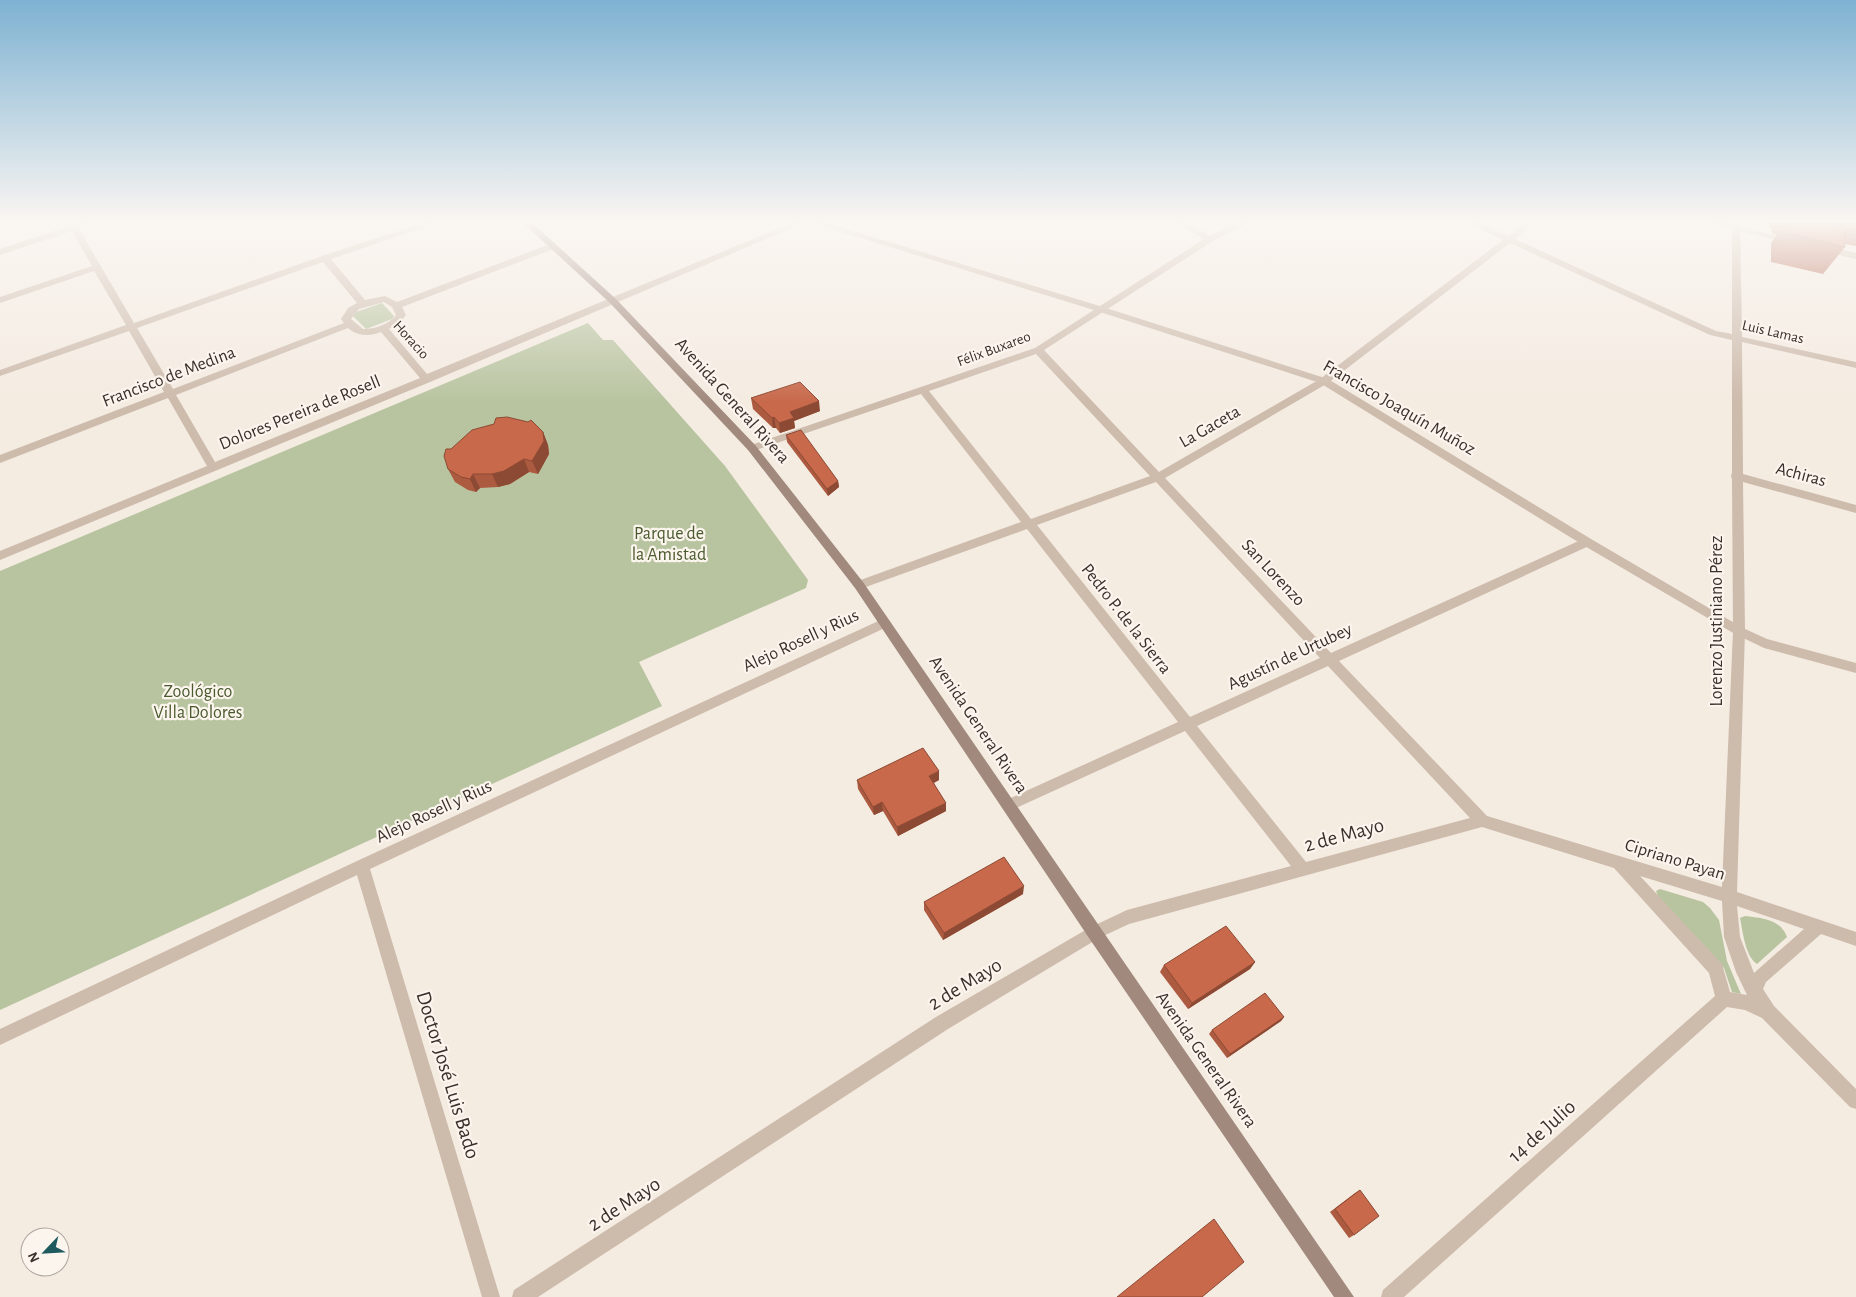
<svg xmlns="http://www.w3.org/2000/svg" width="1856" height="1297" viewBox="0 0 1856 1297" font-family="'Alegreya Sans',sans-serif">
<style>
.green{fill:#b8c4a0}
.lines{fill:none;stroke-linecap:round;stroke-linejoin:round}
.minor{fill:#cdbbac;fill-rule:evenodd}
.tertiary{fill:#cdbbac;fill-rule:evenodd}
.secondary{fill:#a18a7d;fill-rule:evenodd}
.wall{fill:#ac5a40}
.shaded-wall{fill:#8c4a34}
.building{fill:#c8694b;stroke:#8c4a34}
.labels{text-anchor:middle;dominant-baseline:central;stroke-width:4.5;stroke-linejoin:round;paint-order:stroke}
.far-street-label{font-size:15px;fill:#3b302b;stroke:#fbf5ee}
.street-label{font-size:18px;fill:#3b302b;stroke:#fbf5ee}
.park-label{font-size:18px;fill:#4a5a2e;stroke:#fbf5ee}
.near-street-label{font-size:21px;fill:#3b302b;stroke:#fbf5ee}
</style>
<rect width="100%" height="100%" fill="#f4ebe1"/>
<g class="green">
<path d="M382,303L394,316L392,319L366,329L353,316L356,312Z"/>
<path d="M588,323L603,340H613L725,466L808,580L806,588L639,662L662,706L0,1010V571Z"/>
<path d="M1660,889L1703,902L1710,908L1719,920L1727,961L1741,994L1732,992L1724,968L1659,899L1656,891Z"/>
<path d="M1745,916C1761,918 1781,919 1787,937L1757,964C1745,956 1743,932 1740,918Z"/>
</g>
<g class="lines">
<g class="minor">
<path d="M88,220H102L79,229L134,323L322,256L432,220H446L331,259L365,300L385,296L397,302L550,244H556V248L402,307L406,315L401,321L389,329L427,374L799,220H811L430,382L0,560V551L207,466L168,398L0,463V455L164,392L129,331L0,376V370L126,325L94,271L0,303V297L92,266L72,231L0,255V249ZM323,262L357,303L348,308L341,319L344,323L173,389L137,328ZM384,302L392,307L396,315C388,325 375,329 363,329L351,319L359,309ZM348,328C358,337 370,336 381,332L420,378L215,462L176,395Z"/>
<path d="M1171,220H1182L1210,236L1242,220H1254L1213,241L1044,350L1159,472L1320,379L1503,240L1462,220H1474L1508,236L1529,220H1539L1515,239L1716,331L1732,334V220H1740L1742,337L1856,362V368L1742,342L1743,474L1856,505V513L1743,482L1745,631L1737,892L1856,932V946L1821,934L1766,982L1763,989L1774,1006L1856,1089V1109L1850,1107L1762,1018L1745,1010L1727,1007L1404,1297H1381L1383,1290L1715,996L1709,973L1614,868L1482,827L1129,924L1099,938L948,1029L538,1297H512L514,1290L936,1017L1089,928L1127,910L1291,866L1185,731L1014,809L1009,811L1004,809L1002,805L1004,801L1178,722L1027,529L863,588H855L853,585L855,582L1021,522L921,394L756,450H748L747,448L748,446L1035,348L1204,239ZM1510,243L1710,335L1732,340V473L1731,476L1732,479L1733,631L1722,887L1487,816L1339,661L1591,545L1593,542L1591,539H1583L1331,653L1165,478L1328,383ZM1036,354L1150,476L1031,519L929,391ZM1156,482L1320,658L1190,717L1037,525ZM1328,666L1470,818L1306,862L1197,726ZM1640,876L1722,901L1724,937L1736,972L1747,995L1730,992L1722,964ZM1737,906L1804,929L1754,973L1740,937Z"/>
<path d="M885,618L891,623L889,626L370,869L500,1297H482L357,875L0,1045V1029L357,861Z"/>
</g>
<g class="tertiary">
<path d="M803,220H817L1103,307L1328,379L1591,539L1743,628L1767,639L1856,663V673L1764,648L1735,634L1583,545L1320,383L1097,311Z"/>
<path d="M1699,220H1716L1795,241L1791,244Z"/>
<path d="M1825,246L1856,253V259L1822,251V247Z"/>
</g>
<path class="secondary" d="M520,220H529L616,299L756,446L863,582L1354,1297H1334L1089,938L855,588L748,450L610,303Z"/>
</g>
<g class="wall">
<path d="M1769,220H1856V246L1845,244V247L1823,274L1771,262V243L1777,235L1772,233V228L1769,227Z"/>
<path d="M751,398L820,411L794,421L795,428L780,433L776,428H773L753,409Z"/>
<path d="M543,432L548,445L549,454L538,474L529,472L510,484L498,487L480,488L476,492L468,490L455,482L448,469L451,449Z"/>
<path d="M786,435L838,481L839,487L828,496L787,442Z"/>
<path d="M857,780H939L934,783L946,811L898,836L883,811L874,815L858,789Z"/>
<path d="M1023,894L943,940L924,910V902Z"/>
<path d="M1255,962L1250,969L1188,1009L1160,972L1164,965Z"/>
<path d="M1284,1017L1281,1021L1227,1058L1209,1034L1212,1030Z"/>
<path d="M1360,1190L1354,1235L1349,1238L1330,1212L1355,1193Z"/>
</g>
<g class="shaded-wall">
<path d="M819,401L820,411L794,421L795,428L780,433L779,423L790,412Z"/>
<path d="M774,417L776,428H773L772,418Z"/>
<path d="M543,432L548,445L549,454L538,474L532,461Z"/>
<path d="M524,459L529,472L510,484L498,487L492,474Z"/>
<path d="M473,474L480,488L476,492L470,479Z"/>
<path d="M838,481L839,487L828,496L827,489Z"/>
<path d="M939,771V780L929,785V776Z"/>
<path d="M882,802L883,811L874,815L873,807Z"/>
<path d="M946,803V811L898,836L897,827Z"/>
<path d="M1024,886L1023,894L943,940L944,933Z"/>
<path d="M1255,962L1250,969L1188,1009L1192,1003Z"/>
<path d="M1284,1017L1281,1021L1227,1058L1230,1054Z"/>
</g>
<g class="building">
<path d="M1791,220H1816L1844,226L1845,247L1790,234Z"/>
<path d="M1816,220H1856V231L1844,228V226Z"/>
<path d="M800,382L819,401L790,412L794,418L779,423L774,417L772,418L751,398Z"/>
<path d="M507,417L528,422L531,420L543,432L544,441L532,461L524,459L504,471L492,474H473L470,479L461,477L448,469L444,456L446,449H451L472,430L494,424L496,418Z"/>
<path d="M801,430L838,481L827,489L786,435Z"/>
<path d="M923,748L939,771L929,776L946,803L897,827L882,802L873,807L857,780Z"/>
<path d="M1004,857L1024,886L944,933L924,902Z"/>
<path d="M1226,926L1255,962L1192,1003L1164,965Z"/>
<path d="M1265,993L1284,1017L1230,1054L1212,1030Z"/>
<path d="M1360,1190L1379,1216L1354,1235L1335,1209Z"/>
<path d="M1214,1219L1244,1262L1202,1297H1117Z"/>
</g>
<linearGradient id="sky" x2="0" y2="1"><stop stop-color="#7eb2d2"/><stop offset="0.55" stop-color="#faf6f2"/><stop offset="1" stop-color="#faf6f2" stop-opacity="0"/></linearGradient>
<rect width="1856" height="402" fill="url(#sky)"/>
<g class="labels">
<g class="far-street-label">
<text transform="translate(1773 332) rotate(13)">Luis Lamas</text>
<text transform="translate(411 340) rotate(48)">Horacio</text>
<text transform="translate(994 349) rotate(-20)">Félix Buxareo</text>
</g>
<g class="street-label">
<text transform="translate(169 377) rotate(-21)">Francisco de Medina</text>
<text transform="translate(732 401) rotate(48)">Avenida General Rivera</text>
<text transform="translate(1399 408) rotate(30)">Francisco Joaquín Muñoz</text>
<text transform="translate(300 413) rotate(-22)">Dolores Pereira de Rosell</text>
<text transform="translate(1210 427) rotate(-30)">La Gaceta</text>
<text transform="translate(1801 475) rotate(15)">Achiras</text>
<text transform="translate(1273 573) rotate(47)">San Lorenzo</text>
<text transform="translate(1126 619) rotate(52)">Pedro P. de la Sierra</text>
<text transform="translate(1717 621) rotate(-90)">Lorenzo Justiniano Pérez</text>
<text transform="translate(801 641) rotate(-25)">Alejo Rosell y Rius</text>
<text transform="translate(1290 657) rotate(-25)">Agustín de Urtubey</text>
<text transform="translate(978 725) rotate(56)">Avenida General Rivera</text>
<text transform="translate(434 812) rotate(-25)">Alejo Rosell y Rius</text>
<text transform="translate(1675 860) rotate(17)">Cipriano Payan</text>
<text transform="translate(1206 1060) rotate(55)">Avenida General Rivera</text>
</g>
<g class="park-label">
<text x="669" y="534">Parque de<tspan x="669" dy="21">la Amistad</tspan></text>
<text x="198" y="692">Zoológico<tspan x="198" dy="21">Villa Dolores</tspan></text>
</g>
<g class="near-street-label">
<text transform="translate(1344 835) rotate(-15)">2 de Mayo</text>
<text transform="translate(965 984) rotate(-31)">2 de Mayo</text>
<text transform="translate(448 1075) rotate(73)">Doctor José Luis Bado</text>
<text transform="translate(1542 1131) rotate(-42)">14 de Julio</text>
<text transform="translate(624 1204) rotate(-33)">2 de Mayo</text>
</g>
</g>
<g transform="translate(45 1252) rotate(245)"><circle r="24" fill="#fbf5ee" stroke="#aea6a0"/>
<path d="M0-4L9 19L0 12L-9 19Z" fill="#1f5a5e"/>
<text y="-8" font-size="14" font-weight="bold" text-anchor="middle" fill="#3b302b">N</text>
</g>
</svg>
